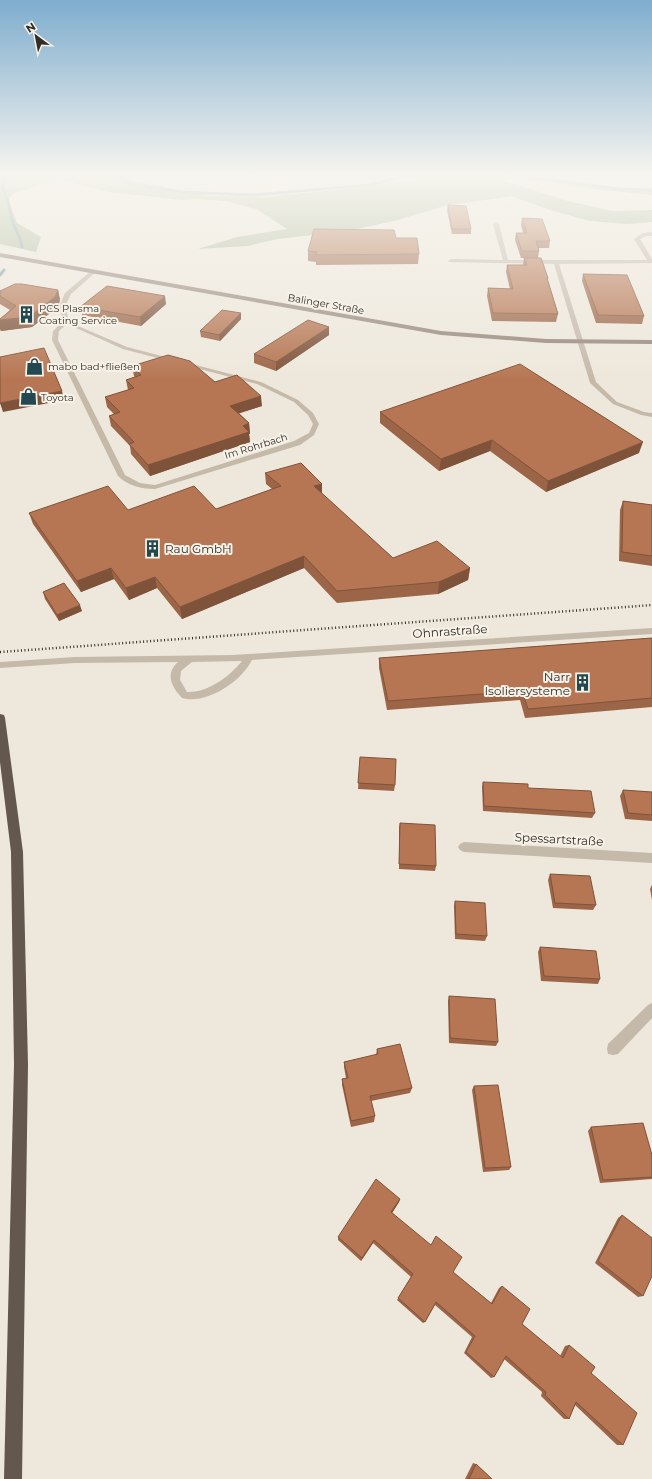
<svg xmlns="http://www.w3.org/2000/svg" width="652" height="1479" viewBox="0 0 652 1479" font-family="Montserrat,sans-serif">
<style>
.green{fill:#afbc9e}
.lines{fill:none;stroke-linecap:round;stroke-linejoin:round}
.stream{stroke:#7fa2a8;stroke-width:3}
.minor{fill:#c5b9aa;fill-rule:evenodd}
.secondary{fill:#98897c;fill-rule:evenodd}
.trunk{fill:#63574e;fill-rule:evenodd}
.rail{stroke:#332d28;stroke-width:2.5;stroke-dasharray:1 2.5;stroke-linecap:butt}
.wall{fill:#9d6547}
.shaded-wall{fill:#7f533a}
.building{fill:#b67653;stroke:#7f533a}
.labels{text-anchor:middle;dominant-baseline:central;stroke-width:4;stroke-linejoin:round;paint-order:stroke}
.far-street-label{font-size:10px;fill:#332d28;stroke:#f7f2e8}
.far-poi-label{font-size:10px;fill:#332d28;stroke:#f7f2e8;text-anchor:start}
.poi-label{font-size:12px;fill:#332d28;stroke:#f7f2e8;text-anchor:start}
.street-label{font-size:12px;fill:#332d28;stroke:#f7f2e8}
</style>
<rect width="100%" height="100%" fill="#eee8dc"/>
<path class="green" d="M0,173H122L129,180L208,196L265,197L346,189L436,177L486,175L533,178L590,187L635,191L652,188V195L591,189L543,181L502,180L568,201L612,211L652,210V222L627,224L590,221L550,210L511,196L444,206L398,220L348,231L277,239L248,246L198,249L237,237L287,229L256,209L226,201L196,199L182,200L108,192L60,179L14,193L8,199L17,223L41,237L36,252L0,244Z"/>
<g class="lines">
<g class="stream">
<path d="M21,173L5,180L2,187C9,197 9,209 12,220C15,230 21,237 22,247"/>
<path d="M103,173L135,185L183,192L253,195L368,185L407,176L445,173"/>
<path d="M479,173L531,177L619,189L652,190"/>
<path d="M0,275L4,270"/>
</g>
<g class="minor">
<path d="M496,222L499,224L508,260H647L634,239L643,233L652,232V236H646L640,239L652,259V263L559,264L596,382L617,402L644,412L652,413V417L641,415L613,404L590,383L554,264L449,262L448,261L451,259L503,260L493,224Z"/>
<path d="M91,271L96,272L71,294L65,307L69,320L78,326L127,347L261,382L298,400L313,413L319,424L314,435L300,445L155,489C142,489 128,486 118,476L52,340L53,331L63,321L59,307L65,293ZM67,324L123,349L257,384L294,402L308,415L313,424L309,433L294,441L155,485L140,483L125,475L58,340L59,331Z"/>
<path d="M652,628V634L252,660C241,682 206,705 182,698C171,686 165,674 178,662L75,663L0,668V662L75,657L233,655ZM242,661C230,676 208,693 187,692L180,680L181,671L192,662Z"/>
<path d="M464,842L652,853V863L464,852L460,850L458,847L460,844Z"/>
<path d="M652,1003V1018L618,1054L613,1055L608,1054L607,1049L608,1044L648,1005Z"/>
</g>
<path class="secondary" d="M0,253L441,331L546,339L652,340V344L546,343L441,335L0,257Z"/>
<path class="trunk" d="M0,714L4,715L5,718L23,852L28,1065L22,1479H4L14,1065L11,852L0,762Z"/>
<path class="rail" d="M0,652L652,605"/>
</g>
<g class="wall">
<path d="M448,205L471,229V234H452L447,210Z"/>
<path d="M522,218L550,241L549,248H538L539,251L538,258L548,278V281L558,314L556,322L492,321L487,296L488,288L510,289L506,272L507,265H523L524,258H521L515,240L516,233H523L521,225Z"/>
<path d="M396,238L419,254L418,264L316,265V262L308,261V251Z"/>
<path d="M583,274L644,316L642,324L596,323L582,281Z"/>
<path d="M58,290L60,300L58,307L32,327L1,331L0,329V319L10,310L0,304V291Z"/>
<path d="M166,304L141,326L82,315L80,307Z"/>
<path d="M241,313V319L220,341L201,337L200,331Z"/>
<path d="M329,327V335L276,371L254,363V354Z"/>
<path d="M132,366L215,382L262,406L239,413L249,423L250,434H249L250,442L150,476L131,454L130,446L111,426L109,416L114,414L107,407L105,397L128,390L126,380L135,377L134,376Z"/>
<path d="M380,412L639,453L546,492L490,451L439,471L380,423Z"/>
<path d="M265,473L322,484V494L393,558L470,568L468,580L438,594L337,603L304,568L182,619L157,588L129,600L114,579L81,592L33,524L29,513L128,510L216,509L272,489L266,484Z"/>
<path d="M623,501L652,505V566L619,561L620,510Z"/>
<path d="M43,592L82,611L59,621L45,599Z"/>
<path d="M652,638V707L525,718L520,700L387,710L379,668V658Z"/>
<path d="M360,757L395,785L394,791L358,789Z"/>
<path d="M483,782L595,813L592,818L483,811L482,787Z"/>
<path d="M623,790L652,792V821L625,819L620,796Z"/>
<path d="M400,823L436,866L435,871L399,869V828Z"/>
<path d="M550,874L596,905L593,910L553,908L548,880Z"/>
<path d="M652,885V900L650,889Z"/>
<path d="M455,901L487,936L485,941L455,939L454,906Z"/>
<path d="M540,947L600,979L598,984L541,981L538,952Z"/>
<path d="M449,996L498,1042L496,1046L449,1043L448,1001Z"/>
<path d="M377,1049L412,1088L410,1093L371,1101L375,1116L374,1122L351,1127L342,1085V1079L346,1078L344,1067V1062L376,1055Z"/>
<path d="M474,1086L511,1167L509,1170L483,1172L472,1090Z"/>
<path d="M591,1127L652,1155V1179L600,1183L588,1131Z"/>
<path d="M400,1199L399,1202L392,1213L453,1272L491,1303L499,1288L502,1286L522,1324L560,1356L565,1346L569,1345L591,1373L623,1445H617L575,1405L569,1419H564L541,1396L542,1392L504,1359L494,1377L491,1378L464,1353L472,1337L435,1305L425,1322L423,1323L397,1300L411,1277L373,1243L361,1261L338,1240V1237Z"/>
<path d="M622,1215L643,1296L638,1297L595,1263L618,1218Z"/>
<path d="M473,1463L476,1464L492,1479H465Z"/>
</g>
<g class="shaded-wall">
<path d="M58,290L60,300L58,307L32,327L1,331L0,329V320Z"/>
<path d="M165,296L166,304L141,326L140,317Z"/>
<path d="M241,313V319L220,341L219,335Z"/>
<path d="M329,327V335L276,371V362Z"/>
<path d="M62,391L64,400L3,412L0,403Z"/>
<path d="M261,396L262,406L231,416L230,406Z"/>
<path d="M249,423L250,434H249L250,442L150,476L148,465Z"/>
<path d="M492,440L490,451L439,471L441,459Z"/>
<path d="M643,442L639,453L546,492L548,481Z"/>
<path d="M322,484V495L314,486Z"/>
<path d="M304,556V568L182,619L180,607Z"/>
<path d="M111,568L114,579L81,592L77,581Z"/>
<path d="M470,568L468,580L438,594L439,582Z"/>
<path d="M155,577L157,588L129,600L126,588Z"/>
<path d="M80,605L82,611L59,621L57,615Z"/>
<path d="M400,1199L399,1202L390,1216L391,1212Z"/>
<path d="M374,1240L373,1243L361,1261L362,1258Z"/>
</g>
<g class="building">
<path d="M448,205L466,206L471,229H452Z"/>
<path d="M522,218L542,219L550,241H536L539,251H522L516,233H527Z"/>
<path d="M314,229L394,230L396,238H417L419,254L316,255L317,252L308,251Z"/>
<path d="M524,258H541L548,278H547L558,314L493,313L488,288L513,289L507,265H527Z"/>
<path d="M583,274L627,275L644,316L598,315Z"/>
<path d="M15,284H22L58,290L55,297L29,317L0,320V319L16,306L0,296V291Z"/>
<path d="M107,286L165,296L140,317L80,307Z"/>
<path d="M222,310L241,313L219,335L200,331Z"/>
<path d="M308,320L329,327L276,362L254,354Z"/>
<path d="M44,348L62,391L0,403V357Z"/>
<path d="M168,355L190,361L215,382L237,375L261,396L230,406L249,423L243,426L249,432L148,465L129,444L134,442L109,416L120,412L105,397L134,388L126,380L141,375L132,366Z"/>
<path d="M520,364L643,442L548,481L492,440L441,459L380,412Z"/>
<path d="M301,463L322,484L314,486L393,558L437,541L470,568L439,582L337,591L304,556L180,607L155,577L126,588L111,568L77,581L29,513L108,486L128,510L194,486L216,509L281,486L265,473Z"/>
<path d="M623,501L652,505V556L622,552Z"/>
<path d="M64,583L80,605L57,615L43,592Z"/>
<path d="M652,638V698L528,709L522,691L388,701L379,658Z"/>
<path d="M360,757L396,759L395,785L358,783Z"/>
<path d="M483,782L528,784V788L591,791L595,813L484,806Z"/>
<path d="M623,790L652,792V815L628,813Z"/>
<path d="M400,823L435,825L436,866L399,864Z"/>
<path d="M550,874L590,876L596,905L555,903Z"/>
<path d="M455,901L485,903L487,936L456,934Z"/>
<path d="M540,947L596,951L600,979L544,976Z"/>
<path d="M449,996L495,999L498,1042L450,1038Z"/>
<path d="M400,1044L412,1088L370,1096L375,1116L351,1121L342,1079L348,1078L344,1062L378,1054L377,1049Z"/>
<path d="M498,1085L511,1167L485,1168L474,1086Z"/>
<path d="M643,1123L652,1155V1177L603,1180L591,1127Z"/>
<path d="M376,1179L400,1199L391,1212L431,1245L436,1236L462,1257L453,1272L492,1304L502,1286L530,1309L522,1324L563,1358L569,1345L595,1367L591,1373L637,1413L623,1445L576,1402L569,1419L545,1395L546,1392L506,1356L494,1377L466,1352L475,1336L436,1302L425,1322L398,1298L413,1274L374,1240L362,1258L338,1237Z"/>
<path d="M622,1215L652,1238V1276L643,1296L598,1261Z"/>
<path d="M476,1464L492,1479H469Z"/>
</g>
<linearGradient id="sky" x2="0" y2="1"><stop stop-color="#7eadce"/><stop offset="0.46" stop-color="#f7f5ef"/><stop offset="1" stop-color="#f7f5ef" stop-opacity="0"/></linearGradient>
<rect width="652" height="380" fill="url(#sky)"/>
<defs>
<symbol id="building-bare" viewBox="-9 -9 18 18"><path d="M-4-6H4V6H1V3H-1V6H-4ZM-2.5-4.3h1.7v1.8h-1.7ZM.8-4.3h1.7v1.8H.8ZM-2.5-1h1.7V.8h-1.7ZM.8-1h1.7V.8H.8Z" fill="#23484f" stroke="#f7f2e8" stroke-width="2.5" paint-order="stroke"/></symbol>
<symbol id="shop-bare" viewBox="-9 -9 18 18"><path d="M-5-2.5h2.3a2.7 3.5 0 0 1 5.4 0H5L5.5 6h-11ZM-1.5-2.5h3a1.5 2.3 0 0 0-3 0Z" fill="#23484f" stroke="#f7f2e8" stroke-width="2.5" paint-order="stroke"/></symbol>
</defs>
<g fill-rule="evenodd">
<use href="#building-bare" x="14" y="302" width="25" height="25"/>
<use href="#shop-bare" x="22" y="354" width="25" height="25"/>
<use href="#shop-bare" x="16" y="384" width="25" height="25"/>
<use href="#building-bare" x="140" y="536" width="25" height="25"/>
<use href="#building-bare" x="570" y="670" width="25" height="25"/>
</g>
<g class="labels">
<g class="far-street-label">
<text transform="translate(326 304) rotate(10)">Balinger Straße</text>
<text transform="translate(256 446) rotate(-17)">Im Rohrbach</text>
</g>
<g class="far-poi-label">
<text x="39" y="308">PCS Plasma<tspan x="39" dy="12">Coating Service</tspan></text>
<text x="48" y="366">mabo bad+fließen</text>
<text x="41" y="397">Toyota</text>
</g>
<g class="poi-label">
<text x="165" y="548">Rau GmbH</text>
<text x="570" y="676" text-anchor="end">Narr<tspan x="570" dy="14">Isoliersysteme</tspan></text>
</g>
<g class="street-label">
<text transform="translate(450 631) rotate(-4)">Ohnrastraße</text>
<text transform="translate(559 839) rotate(3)">Spessartstraße</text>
</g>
</g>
<g transform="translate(36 36) rotate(328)" stroke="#f7f2e8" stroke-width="3" paint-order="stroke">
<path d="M0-3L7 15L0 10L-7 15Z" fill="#332d28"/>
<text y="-6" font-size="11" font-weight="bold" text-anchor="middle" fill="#332d28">N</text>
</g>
</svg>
